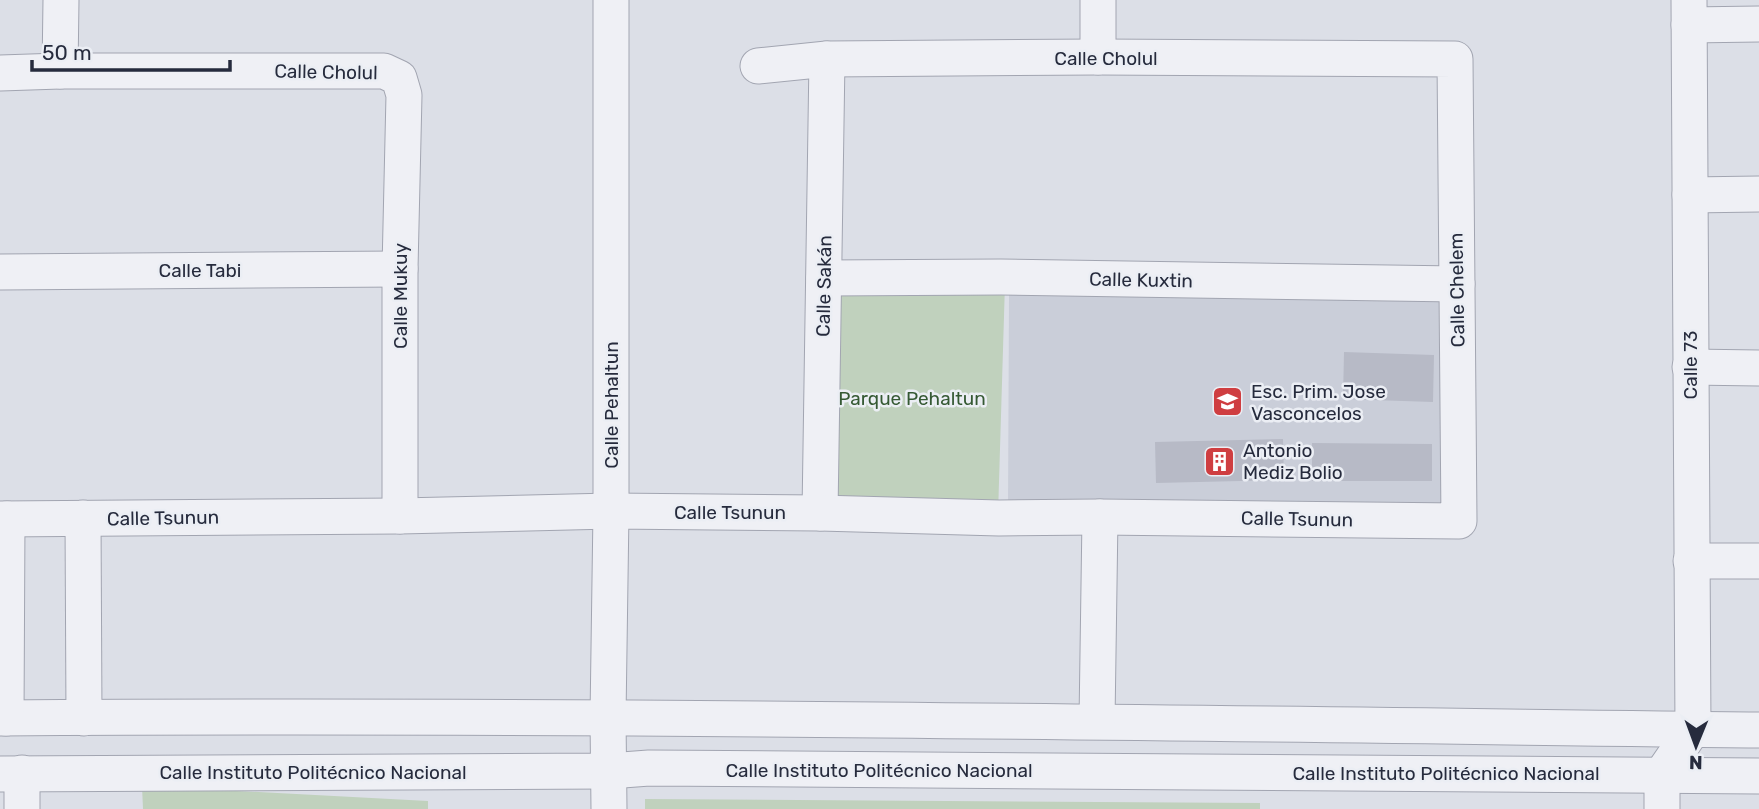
<svg xmlns="http://www.w3.org/2000/svg" width="1759" height="809" viewBox="0 0 1759 809" font-family="Rubik,sans-serif">
<style>
.built{fill:#caced9}
.green{fill:#c0d1bd}
.building{fill:#b7bac6}
.lines{fill:none;stroke-linecap:round;stroke-linejoin:round}
.minor-casing{stroke:#a2a5b1;stroke-width:37}
.minor{stroke:#eff0f5;stroke-width:35}
.labels{text-anchor:middle;dominant-baseline:central;stroke-width:5;stroke-linejoin:round;paint-order:stroke}
.street-label{font-size:19px;fill:#262b3d;stroke:#ebeef4}
.poi-label{font-size:19px;fill:#262b3d;stroke:#ebeef4;text-anchor:start}
.park-label{font-size:19px;fill:#355933;stroke:#ebeef4}
</style>
<rect width="100%" height="100%" fill="#dcdfe7"/>
<path class="built" d="M1009,295L1448,297L1447,511L1008,508Z"/>
<g class="green">
<path d="M1005,283L998,515L821,513L826,284Z"/>
<path d="M142,786L428,801V809H143Z"/>
<path d="M645,799L1260,803V809H645Z"/>
</g>
<g class="building">
<path d="M1344,352L1434,355L1433,402L1343,399Z"/>
<path d="M1283,439L1284,480L1156,483L1155,442Z"/>
<path d="M1312,443L1432,444V481H1312Z"/>
</g>
<g class="lines">
<defs>
<g id="minor">
<path d="M1098,0V57"/>
<path d="M1689,25L1759,24"/>
<path d="M60,71L61,0"/>
<path d="M0,73L60,71H384L399,78L404,95L400,269V516"/>
<path d="M1690,195L1759,194"/>
<path d="M0,272L400,269"/>
<path d="M824,278L1001,277L1457,284"/>
<path d="M1690,367L1759,368"/>
<path d="M820,513L827,59"/>
<path d="M83,518L84,718"/>
<path d="M0,519L400,516L611,511L820,513L999,518L1100,517L1459,521L1455,59L1098,57L827,59L758,66"/>
<path d="M1691,561H1759"/>
<path d="M0,718C586,714 1173,723 1759,730"/>
<path d="M6,718L7,519"/>
<path d="M1097,721L1100,517"/>
<path d="M0,774L609,771L649,768L1759,776"/>
<path d="M22,809V773"/>
<path d="M609,809L608,717L611,511V0"/>
<path d="M1662,809V774L1693,729L1689,0"/>
</g>
</defs>
<use href="#minor" class="minor-casing"/>
<use href="#minor" class="minor"/>
</g>
<defs>
<symbol id="school-square" viewBox="-11 -11 22 22"><rect x="-9" y="-9" width="18" height="18" rx="4" fill="#cf3e41" stroke="#ebeef4"/><path d="M0-5L7-2L0 1L-7-2ZM-4 1L0 2.5L4 1V4Q0 6-4 4Z" fill="#fff"/></symbol>
<symbol id="building-square" viewBox="-11 -11 22 22"><rect x="-9" y="-9" width="18" height="18" rx="4" fill="#cf3e41" stroke="#ebeef4"/><path d="M-4-6H4V6H1V3H-1V6H-4ZM-2.5-4.3h1.7v1.8h-1.7ZM.8-4.3h1.7v1.8H.8ZM-2.5-1h1.7V.8h-1.7ZM.8-1h1.7V.8H.8Z" fill="#fff"/></symbol>
</defs>
<g fill-rule="evenodd">
<use href="#school-square" x="1210" y="384" width="35" height="35"/>
<use href="#building-square" x="1202" y="444" width="35" height="35"/>
</g>
<g class="labels">
<g class="street-label">
<text x="1106" y="58">Calle Cholul</text>
<text transform="translate(326 72) rotate(1)">Calle Cholul</text>
<text x="200" y="270">Calle Tabi</text>
<text transform="translate(1141 280) rotate(1)">Calle Kuxtin</text>
<text transform="translate(824 286) rotate(-89)">Calle Sakán</text>
<text transform="translate(1457 290) rotate(-91)">Calle Chelem</text>
<text transform="translate(400 296) rotate(-90)">Calle Mukuy</text>
<text transform="translate(1690 365) rotate(-90)">Calle 73</text>
<text transform="translate(611 405) rotate(-90)">Calle Pehaltun</text>
<text x="730" y="512">Calle Tsunun</text>
<text transform="translate(163 518) rotate(-1)">Calle Tsunun</text>
<text transform="translate(1297 519) rotate(1)">Calle Tsunun</text>
<text x="879" y="770">Calle Instituto Politécnico Nacional</text>
<text x="313" y="772">Calle Instituto Politécnico Nacional</text>
<text x="1446" y="773">Calle Instituto Politécnico Nacional</text>
</g>
<g class="poi-label">
<text x="1251" y="391">Esc. Prim. Jose<tspan x="1251" dy="22">Vasconcelos</tspan></text>
<text x="1243" y="450">Antonio<tspan x="1243" dy="22">Mediz Bolio</tspan></text>
</g>
<g class="park-label">
<text x="912" y="398">Parque Pehaltun</text>
</g>
</g>
<g transform="translate(1696 746) rotate(181)" stroke="#ebeef4" stroke-width="5" paint-order="stroke">
<path d="M0-5L12 26L0 18L-12 26Z" fill="#262b3d"/>
<text y="-10" font-size="19" font-weight="bold" text-anchor="middle" fill="#262b3d">N</text>
</g>
<path d="M32 60v10h198v-10" fill="none" stroke="#262b3d" stroke-width="3.5"/>
<text x="42" y="60" font-size="21" fill="#262b3d" stroke="#ebeef4" stroke-width="5" paint-order="stroke">50 m</text>
</svg>
